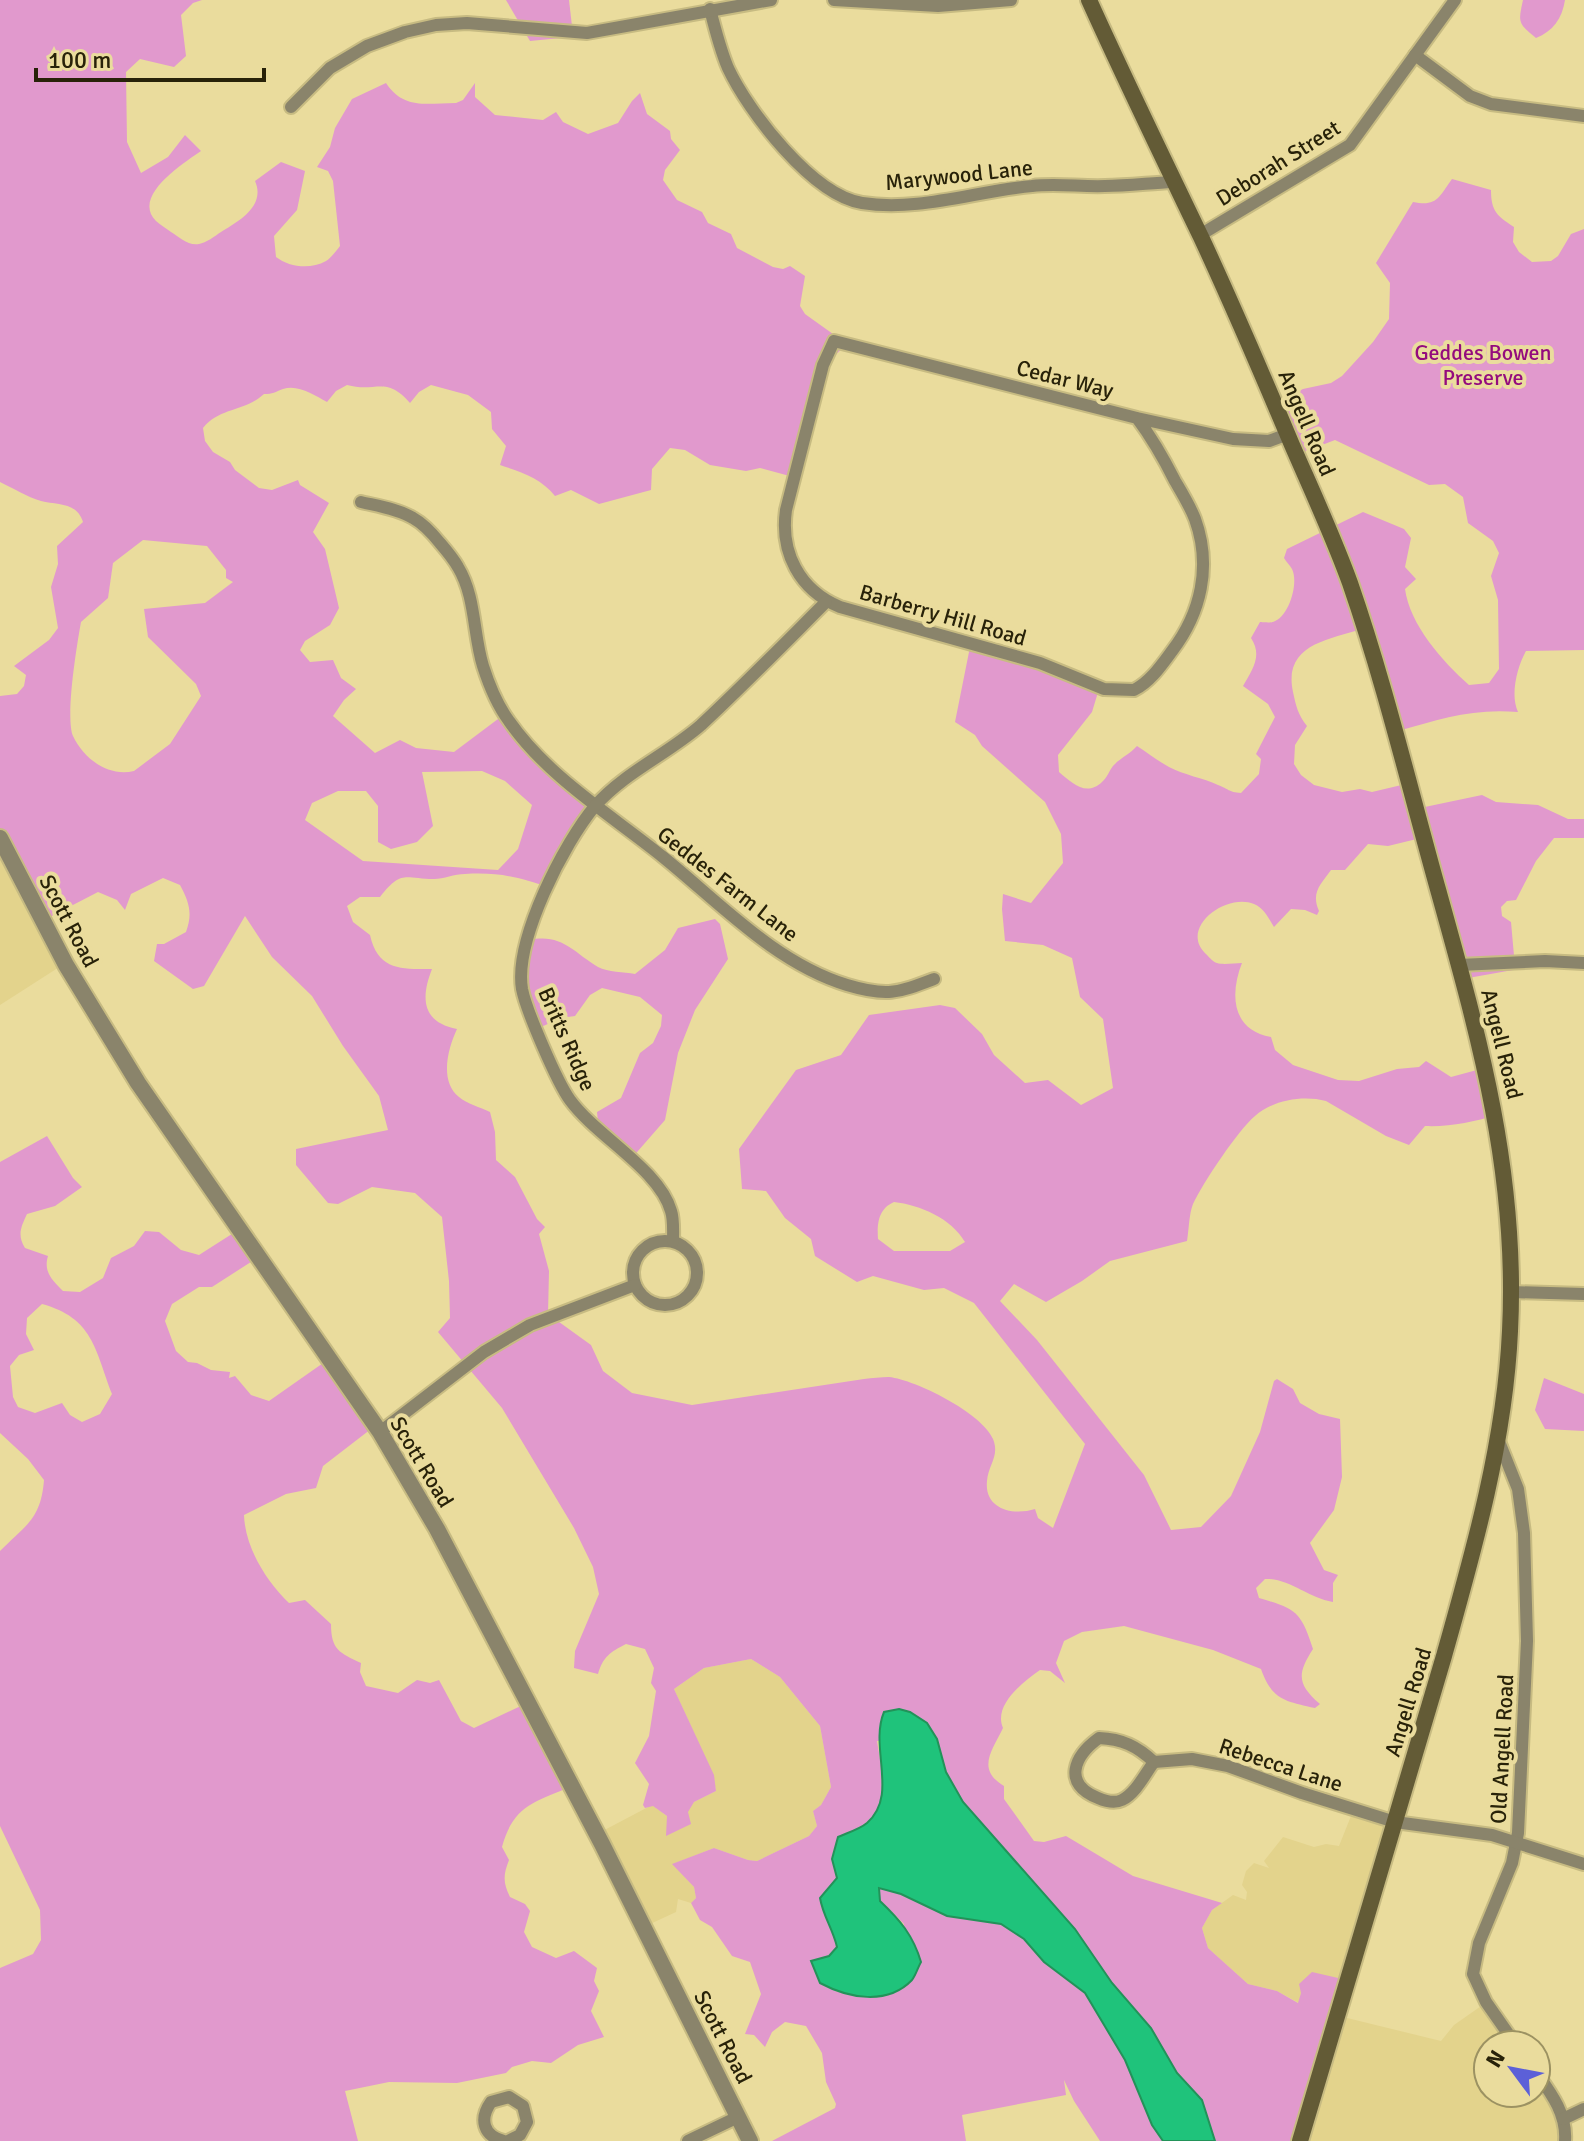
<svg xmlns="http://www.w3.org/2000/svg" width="1584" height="2141" viewBox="0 0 1584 2141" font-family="Signika,sans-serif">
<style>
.built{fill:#e3d38c}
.green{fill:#e199cd;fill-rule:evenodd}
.water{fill:#1fc37b;stroke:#229359;stroke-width:2}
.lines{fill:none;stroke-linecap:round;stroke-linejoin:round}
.minor-casing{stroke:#c7bb82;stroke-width:16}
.tertiary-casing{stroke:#c7bb82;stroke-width:20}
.secondary-casing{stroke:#c7bb82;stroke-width:20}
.minor{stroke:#8a846b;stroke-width:12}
.tertiary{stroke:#8a846b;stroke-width:16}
.secondary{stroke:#635b36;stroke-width:16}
.labels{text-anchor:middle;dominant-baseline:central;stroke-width:8;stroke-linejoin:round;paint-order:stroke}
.street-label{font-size:22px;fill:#282209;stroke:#eadc9d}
.park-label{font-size:22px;fill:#940b7d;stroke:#eadc9d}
</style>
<rect width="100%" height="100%" fill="#eadc9d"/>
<g class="built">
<path d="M0,841L64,964L0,1005Z"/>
<path d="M751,1659L780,1677L820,1726L831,1787L821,1805L813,1811L817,1826L809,1836L757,1861L748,1860L714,1848L673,1864L694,1887L696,1898L691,1903L678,1899L676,1912L648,1925L595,1835L652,1805L667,1816V1835L694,1802L716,1791L713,1775L674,1689L704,1668Z"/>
<path d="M1353,1811L1397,1825L1355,1974L1301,1993L1299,2003L1277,1991L1248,1984L1208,1948L1202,1928L1212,1910L1233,1895L1246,1900L1247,1892L1242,1885L1246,1871L1254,1863L1269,1868L1264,1861L1283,1837L1314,1847L1326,1844L1339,1846Z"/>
<path d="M1484,2004L1515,2045H1488V2093H1536V2074L1549,2092L1563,2141H1308L1343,2017L1441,2041L1454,2025Z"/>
</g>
<g class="green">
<path d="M0,0H202L193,3L181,15L186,56L174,67L140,59L126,72L127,142L141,173L168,157L185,135L201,151C184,163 131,196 156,221C160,225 166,228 171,232C179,237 188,246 199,244C206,243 215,236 221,232C239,221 266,206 255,181L281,162L305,171L297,210L274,236L276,257C289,267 310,270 326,261C331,258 336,251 340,246L333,181L328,171L317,167L330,147L335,128L352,99L386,83C404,110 426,103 456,103L463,100L475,83V97L495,115L543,120L556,112L563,122L588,134L618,123L632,101L640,93L647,114L670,131L671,139L680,150L665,170L663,180L677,200L702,212L708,223L731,234L737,248L773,267L783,269L790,266L805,276L800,306L805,314L847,344L829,361L797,478L760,468L746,471L710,465L685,450L670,448L652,469L651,490L599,504L571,490L555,496C541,478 521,472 500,465L506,446L492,429L491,412L468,395L431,385L419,392L410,403C386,375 376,393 347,385L336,391L327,402C314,395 298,384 283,389C275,392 273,394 264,394C244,412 220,407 203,428L205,441L213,452L230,462L235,470L259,488L272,490L298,480L300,485L329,503L313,532L325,549L339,608L330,625L305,641L300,650L310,662L333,660L341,678L356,689L344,700L333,716L375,753L400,740L416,748L454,752L502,716L600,809L550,888C519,877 499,872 465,874C454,874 444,879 434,879C404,879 402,869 380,897H360L347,906L353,922L370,935C378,971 402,969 432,969C421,997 421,1022 457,1029C448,1048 439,1081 459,1097C467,1104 480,1107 490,1112L495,1132L496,1160L515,1177L537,1219L545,1227L539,1234L549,1271L548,1314L591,1345L603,1371L632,1393L692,1405L864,1379C872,1378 881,1377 889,1377C916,1380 982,1413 993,1439C1000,1456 988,1465 987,1481C984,1509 1013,1516 1035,1509L1038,1518L1053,1528L1085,1444L974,1303L944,1288L924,1290L873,1276L857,1282L815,1256L811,1239L785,1218L766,1191L742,1189L739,1149L796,1070L841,1055L869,1015L940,1005L955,1008L982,1034L994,1055L1025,1083L1048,1080L1081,1105L1113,1088L1103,1019L1080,997L1072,958L1043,945L1005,941L1002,909L1003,894L1031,903L1063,863L1061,834L1045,802L982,746L975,735L955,722L970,647L974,645L1099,689L1092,712L1058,755L1059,772C1072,783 1086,797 1102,782C1107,778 1109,771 1113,766C1120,758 1130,754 1137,746C1148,753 1158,761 1169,767C1184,775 1203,778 1218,785C1229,789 1228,792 1241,793L1259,774L1261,759L1256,754L1275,717L1268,704L1243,686C1252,670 1263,656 1251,638L1260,622C1261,622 1272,623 1273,622C1289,617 1299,583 1292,569C1290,565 1286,562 1284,558L1287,549L1363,512L1404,529L1411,538L1405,567L1416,579L1405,589C1410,625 1442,661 1469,685L1489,683L1499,669L1498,600L1491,576L1499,553L1493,541L1468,523L1463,497L1445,484L1429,485L1335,440L1296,455L1275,403L1303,389L1331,383L1342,376L1373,342L1389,319L1390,283L1376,263L1413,202C1437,207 1439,197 1452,179L1491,190C1491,211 1497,216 1514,227L1513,242L1519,252L1532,262L1551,261L1558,256L1571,234L1584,229V650L1526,651C1517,667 1510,695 1518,712C1473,708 1440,719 1398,731L1362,629C1327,640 1283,645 1293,692C1296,706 1298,715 1307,726L1295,745L1294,764L1301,775L1314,785L1342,792L1360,789L1372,792L1410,783L1420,808L1482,795L1496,802L1538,805L1568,819H1584V838H1554L1536,861L1516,900L1507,901L1501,907L1502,916L1511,922L1515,967L1513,970L1468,978L1425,837L1388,846L1368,844L1345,870H1331C1320,885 1311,893 1319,911L1317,915L1305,910L1291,909L1274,927C1269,919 1264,908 1254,904C1226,892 1177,929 1207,955C1210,958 1213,962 1217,963C1223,965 1235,963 1242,963C1230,993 1231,1030 1271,1037L1275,1050L1293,1065L1338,1080L1359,1081L1397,1069L1419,1067L1426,1061L1451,1077L1488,1067L1497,1115C1473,1122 1450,1127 1425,1126L1409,1145L1386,1136L1326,1101C1303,1095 1273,1100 1255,1116C1238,1130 1203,1183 1193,1204C1189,1214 1189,1229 1187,1241L1110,1261L1082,1281L1046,1302L1014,1284L1000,1301L1037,1340L1144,1475L1171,1530L1201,1527L1231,1496L1260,1432L1274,1381L1277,1379L1293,1389L1300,1403L1319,1414L1340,1419L1342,1477L1334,1510L1310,1543L1324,1570L1338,1575L1333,1583V1602C1308,1598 1289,1578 1265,1579L1256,1588L1259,1598C1297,1609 1301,1612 1313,1649C1297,1674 1297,1684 1320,1704L1315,1708C1285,1701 1272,1700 1261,1669L1213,1650L1124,1626L1082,1632L1064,1641L1056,1663L1065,1683L1050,1671L1040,1670C1023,1682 993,1705 1003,1728C992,1751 976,1769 1004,1786V1799L1034,1841L1044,1842L1066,1836L1133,1876L1222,1903L1212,1910L1202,1928L1208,1948L1248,1984L1277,1991L1298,2003L1301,1993L1299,1984L1312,1972L1351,1981L1308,2141H1215L1202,2100L1177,2073L1151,2028L1112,1983L1075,1929L963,1802L946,1772L937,1739L877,1741C881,1767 891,1801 867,1822C860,1829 847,1833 838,1837L832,1859L837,1878L820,1898C823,1916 833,1929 837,1947L829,1956L835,1991L862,1997L886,1996L904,1924L880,1900L879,1888L901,1894L947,1916L1001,1924L1024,1939L1044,1962L1085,1993L1125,2060L1152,2125L1163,2141H1100L1074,2101L1064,2080L1066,2095L962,2115L966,2141H772L835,2108L836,2104L826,2082L822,2053L806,2026L785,2022L772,2032L765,2047L754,2035L745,2034L761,1994L750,1962L732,1956L712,1927L700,1920L691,1903L696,1898L694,1887L672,1864L714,1848L748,1860L757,1861L809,1836L817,1826L813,1811L821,1805L831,1787L820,1726L780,1677L751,1659L704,1668L674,1689L714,1775L716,1791L694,1802L688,1812L691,1824L666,1836L667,1816L653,1806L645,1808L643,1805L649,1784L635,1763L649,1736L656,1691L651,1683L654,1668L645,1649L626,1644C610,1652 603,1657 598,1674L574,1668L575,1651L599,1594L593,1567L574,1528L502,1408L438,1332L450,1318L449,1281L442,1217L415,1193L372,1187L338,1204L328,1203L296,1165V1149L388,1130L379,1096L343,1046L312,996L272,957L245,916L204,986L193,989L154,961L157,944H164L186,932C193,913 189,902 180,885L163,878L131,894L125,910L117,900L98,892L44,920L0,841V696L17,694L24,686L26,675L14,666L49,640L58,628L51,587L58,564L57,546L83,522C77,502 57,505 41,501C27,497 13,488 0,482ZM143,540L207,546L226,570V578L233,582L205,603L144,609L148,637L196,684L201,696L170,744L134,771C108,777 84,759 73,736C65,717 77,644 81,622L108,598L113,563ZM482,771L505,781L532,805L518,849L498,870L363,861L305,820L312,803L338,791H366L378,806V842L391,849L417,842L433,826L422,772ZM894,1202C920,1205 951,1218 965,1242L950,1251H894L878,1239C877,1224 878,1209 894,1202Z"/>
<path d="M506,0H569L573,35L571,37L530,41Z"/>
<path d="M1523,0H1565C1562,19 1553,31 1536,38C1518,23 1518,23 1523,0Z"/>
<path d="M715,919L720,924L728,959L695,1010L678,1053L665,1120L631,1159L599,1132L597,1112L621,1098L640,1053L653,1043L661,1026L662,1015L640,997L602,988L590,995L575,1016L561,1018L541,1027C525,991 524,979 529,940C562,933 573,952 598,967C608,972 624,972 635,974L665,950L678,928Z"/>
<path d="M47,1136L73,1178L82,1187L55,1206L27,1214C21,1227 17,1235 25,1248L48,1256C43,1272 53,1281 63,1291L80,1292L103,1278L111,1258L134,1246L145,1231L159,1232L181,1250L199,1255L235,1232L254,1260L212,1287H199L172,1304L165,1321L176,1351L188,1362L197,1363L211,1370L230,1372L229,1378L235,1376L251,1395L269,1401L326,1361L371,1429L323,1466L316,1488L286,1494L244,1515C245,1547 266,1581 289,1603L305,1600L331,1624C331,1650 340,1653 361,1663L360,1672L366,1686L398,1693L417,1680L430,1683L439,1680L461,1721L474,1728L525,1704L570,1787C534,1802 513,1806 502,1847L509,1860C503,1875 503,1883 510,1897L525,1904L530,1911L524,1932L532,1947L556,1958L574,1951L597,1968L594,1981L599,1991L591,2011L604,2037L578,2045L551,2063L532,2061L512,2067L506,2073L457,2083L389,2082L345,2091L358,2141H0V1968L33,1954L41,1940L40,1910L0,1826V1551C26,1525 41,1519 44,1480L28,1459L0,1433V1162ZM42,1304C93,1318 95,1349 112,1394L100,1414L82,1422L70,1415L62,1403L35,1413L18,1407L13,1397L10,1366L19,1355L34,1350L26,1334L27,1318Z"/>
<path d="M1544,1378L1584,1394V1431L1545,1429L1535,1410Z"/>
</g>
<path class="water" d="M899,1709L910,1712L927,1723L937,1739L946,1772L963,1802L1075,1929L1112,1983L1151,2028L1177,2073L1202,2100L1215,2141H1163L1152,2125L1125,2060L1085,1993L1044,1962L1024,1939L1001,1924L947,1916L901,1894L879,1888L880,1901C900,1920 913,1935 921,1962C918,1967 916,1975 912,1980C887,2006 848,1998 820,1983L811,1961L829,1956L837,1947C833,1929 823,1916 820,1898L837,1878L832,1859L838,1837C847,1833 860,1829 867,1823C899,1795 869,1748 884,1712Z"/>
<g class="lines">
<defs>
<g id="minor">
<path d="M834,0L938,6L1011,0"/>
<path d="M710,9C715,29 720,49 728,68C748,111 812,195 862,203C918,212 976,191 1032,186C1056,183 1081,187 1105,186C1127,186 1150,183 1172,182"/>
<path d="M1415,55L1470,96L1491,104L1584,116"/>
<path d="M291,107L330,68L367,46L405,32L436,25L467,23L587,33L771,0"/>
<path d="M1200,235L1350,145L1455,0"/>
<path d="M1137,418C1152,438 1164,459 1175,481C1182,493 1190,506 1195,519C1212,566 1201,613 1172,651C1161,666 1150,682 1134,690L1104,689L1040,663L840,607C799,590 780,552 786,510L823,365L834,341L1137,418L1233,439L1269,441L1288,434"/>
<path d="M361,502C378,506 398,509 413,518C424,524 432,533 440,543C446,550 453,558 458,567C476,597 473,634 483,666C489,685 498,706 509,721C548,777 611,815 663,857C720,903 775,963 847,985C887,997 897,993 934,979"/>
<path d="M1459,965L1545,961L1584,963"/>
<circle cx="665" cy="1273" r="32"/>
<path d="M673,1241C673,1232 674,1220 671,1211C659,1169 597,1137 570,1100C557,1082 526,1010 522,989C514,940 564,843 595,806C625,772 668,754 701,725C744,685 785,643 826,602"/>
<path d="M1511,1292L1584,1294"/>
<path d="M380,1432L484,1352L530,1325L635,1285"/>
<path d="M1498,1439L1518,1489L1524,1533L1527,1641L1518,1833L1512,1863L1479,1943L1473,1974L1486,2002L1516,2045"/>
<path d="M1099,1738C1122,1739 1137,1746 1154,1762C1145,1774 1136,1793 1122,1800C1114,1804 1105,1801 1098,1798C1062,1784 1074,1756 1099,1738Z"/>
<path d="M1154,1762L1192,1759L1228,1766L1302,1793L1395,1822L1492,1835L1584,1864"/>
<path d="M1536,2072C1551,2093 1567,2114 1565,2141"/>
<path d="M1563,2119L1584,2109"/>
<path d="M504,2141C483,2136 479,2119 491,2102L509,2097L523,2106L527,2122L520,2135L508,2141"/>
<path d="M688,2141L738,2117"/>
</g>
<path id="tertiary" d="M0,838L66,965L138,1083L380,1432L437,1529L602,1844L750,2141"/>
<path id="secondary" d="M1089,0C1125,80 1163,158 1201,237C1233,306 1263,376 1292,445C1312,491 1333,536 1350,583C1385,684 1410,790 1439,893C1480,1040 1518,1176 1510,1331C1505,1441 1474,1550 1444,1656L1300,2141"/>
</defs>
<use href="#minor" class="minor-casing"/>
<use href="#tertiary" class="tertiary-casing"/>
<use href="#secondary" class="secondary-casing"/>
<use href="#minor" class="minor"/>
<use href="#tertiary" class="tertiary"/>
<use href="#secondary" class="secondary"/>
</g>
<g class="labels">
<g class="street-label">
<text transform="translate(1278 163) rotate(-32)">Deborah Street</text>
<text transform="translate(959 175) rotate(-6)">Marywood Lane</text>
<text transform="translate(1065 379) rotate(14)">Cedar Way</text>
<text transform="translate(1307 423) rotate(67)">Angell Road</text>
<text transform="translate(943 615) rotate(16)">Barberry Hill Road</text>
<text transform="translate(728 884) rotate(38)">Geddes Farm Lane</text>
<text transform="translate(69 921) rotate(62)">Scott Road</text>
<text transform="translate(567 1039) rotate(66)">Britts Ridge</text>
<text transform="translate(1502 1044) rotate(76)">Angell Road</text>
<text transform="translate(422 1462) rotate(59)">Scott Road</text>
<text transform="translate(1408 1702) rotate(-73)">Angell Road</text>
<text transform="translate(1502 1749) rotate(-87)">Old Angell Road</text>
<text transform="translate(1281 1765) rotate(18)">Rebecca Lane</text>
<text transform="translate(723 2037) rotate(63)">Scott Road</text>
</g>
<g class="park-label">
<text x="1483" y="352">Geddes Bowen<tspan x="1483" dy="25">Preserve</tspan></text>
</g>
</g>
<g transform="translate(1512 2069) rotate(302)"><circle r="38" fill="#eadc9d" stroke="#9c9262" stroke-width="2"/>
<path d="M0-6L14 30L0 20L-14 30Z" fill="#5c60d8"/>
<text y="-12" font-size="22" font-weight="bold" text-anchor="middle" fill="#282209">N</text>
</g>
<path d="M36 68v12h228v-12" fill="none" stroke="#282209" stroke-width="4"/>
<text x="48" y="68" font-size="24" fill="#282209" stroke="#eadc9d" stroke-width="6" paint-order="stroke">100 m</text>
</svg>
